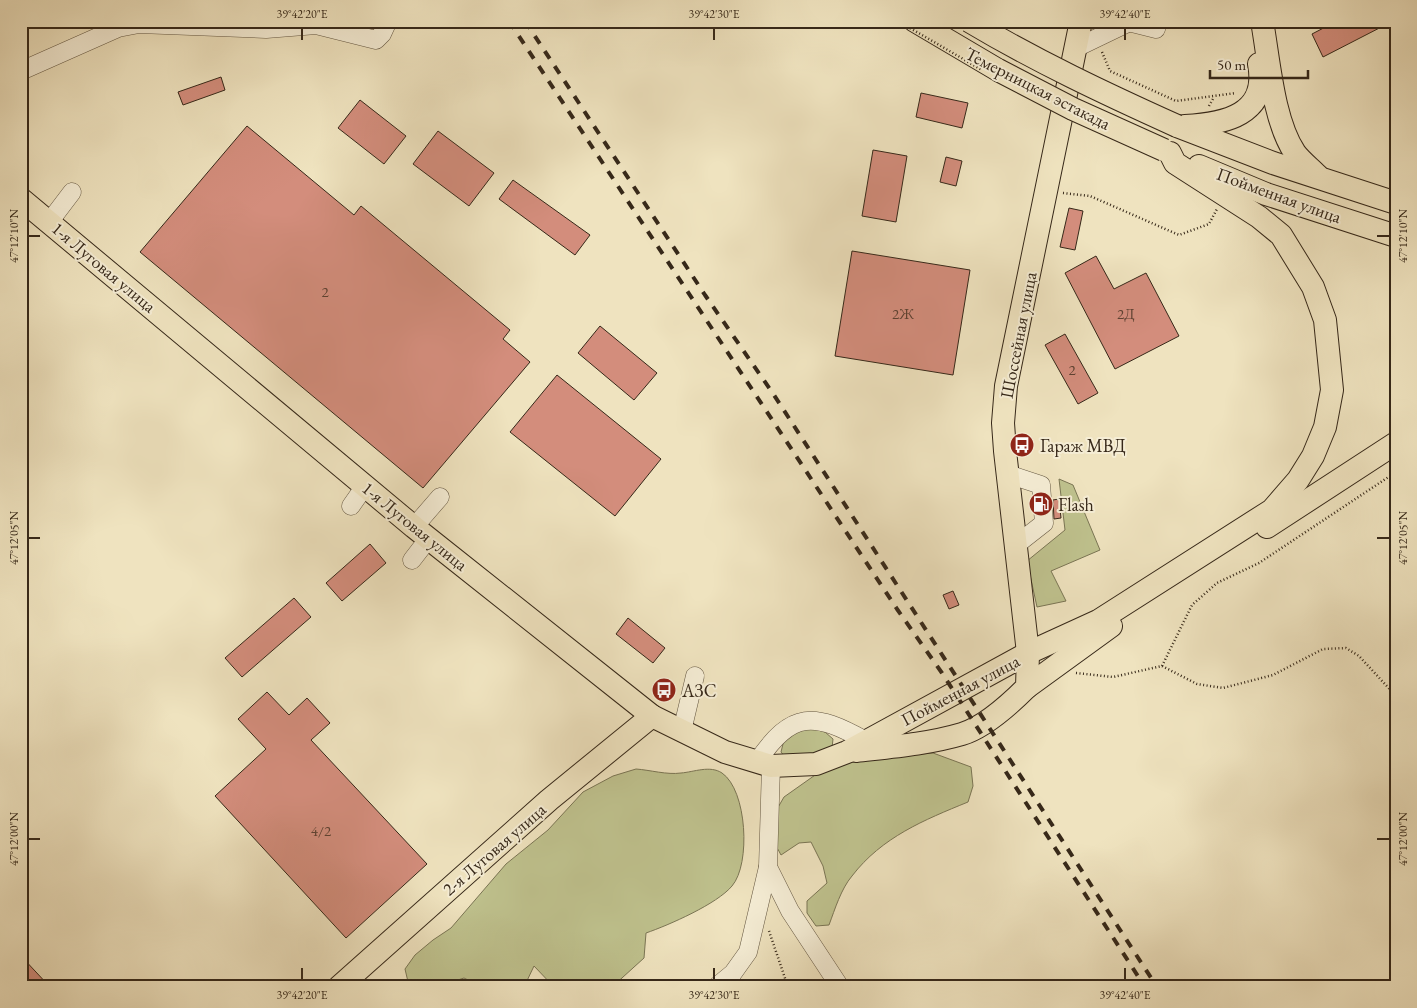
<svg xmlns="http://www.w3.org/2000/svg" width="1417" height="1008" viewBox="0 0 1417 1008" font-family="'EB Garamond',serif">
<style>
.green{fill:#bfc28e;stroke:#7a7554}
.building{fill:#d38d7c;stroke:#362819}
.lines{fill:none;stroke-linecap:round;stroke-linejoin:round}
.minor-casing{stroke:#645742;stroke-width:19}
.major-casing{stroke:#362819;stroke-width:24}
.path{stroke:#362819;stroke-width:2.5;stroke-dasharray:1 2.5;stroke-linecap:butt}
.minor{stroke:#f5edd5;stroke-width:18}
.major{stroke:#efe3bf;stroke-width:22}
.rail{stroke:#362819;stroke-width:4;stroke-dasharray:9 9;stroke-linecap:butt}
.major-bridge-casing{stroke:#362819;stroke-width:24;stroke-linecap:butt}
.path-bridge{stroke:#362819;stroke-width:2.5;stroke-dasharray:1 2.5;stroke-linecap:butt}
.major-bridge{stroke:#efe3bf;stroke-width:22}
.ticks{fill:none;stroke:#362819;stroke-width:2}
.labels{text-anchor:middle;dominant-baseline:central;stroke-width:4;stroke-linejoin:round;paint-order:stroke}
.number-label{font-size:15px;fill:#5d4132}
.street-label{font-size:18px;fill:#362819;stroke:#f5edd5}
.poi-label{font-size:18px;fill:#362819;stroke:#f5edd5;text-anchor:start}
.neatline{fill:none;stroke:#362819;stroke-width:2}
.ticks-label{font-size:12px;text-anchor:middle;fill:#362819}
</style>
<rect width="100%" height="100%" fill="#efe3bf"/>
<filter id="stains"><feTurbulence type="fractalNoise" baseFrequency=".004" numOctaves="4"/><feColorMatrix values="0 0 0 0 .2 0 0 0 0 .09 0 0 0 0 .02 0 0 0 .5 -.17"/></filter>
<radialGradient id="worn" r=".72"><stop offset=".6" stop-color="#630" stop-opacity="0"/><stop offset="1" stop-color="#630" stop-opacity=".3"/></radialGradient>
<g class="green">
<path d="M1059,479L1073,485L1100,550L1051,571L1066,601L1037,607L1027,561L1065,530Z"/>
<path d="M811,728L825,732L833,739L832,748L824,752L786,758L781,752L784,740L797,732Z"/>
<path d="M933,753L971,767L973,786L968,802C924,820 882,837 852,876C841,889 835,909 829,925L816,926L807,913V901L827,883L823,866L811,842L799,843L781,855L774,842L773,816L784,797L835,761Z"/>
<path d="M636,769C650,770 667,775 681,773C694,772 710,765 722,773C747,790 751,864 732,886C717,904 669,925 646,933L644,958L612,987H554L534,966L524,987H474L470,981L464,978L436,987L409,986L405,969L415,955L433,940L451,928L506,864L548,830L583,792L613,776Z"/>
</g>
<g class="building">
<path d="M1337,21H1393L1323,57L1312,34Z"/>
<path d="M221,77L225,90L183,105L178,92Z"/>
<path d="M921,93L968,103L962,128L916,117Z"/>
<path d="M360,100L406,136L384,164L338,128Z"/>
<path d="M247,126L354,215L361,206L510,330L503,339L530,362L423,488L140,252Z"/>
<path d="M438,131L494,173L469,206L413,164Z"/>
<path d="M873,150L907,156L896,222L862,216Z"/>
<path d="M946,157L962,161L956,186L940,182Z"/>
<path d="M513,180L590,235L575,255L499,199Z"/>
<path d="M1069,208L1083,211L1075,250L1060,247Z"/>
<path d="M852,251L970,270L953,375L835,356Z"/>
<path d="M1096,256L1114,289L1146,273L1179,336L1115,369L1065,273Z"/>
<path d="M600,326L657,373L634,400L578,353Z"/>
<path d="M1065,334L1098,393L1078,404L1045,345Z"/>
<path d="M557,375L661,459L615,516L510,432Z"/>
<path d="M1059,499L1061,518L1054,519L1053,500Z"/>
<path d="M370,544L386,563L342,601L326,583Z"/>
<path d="M953,591L959,605L949,609L943,595Z"/>
<path d="M294,598L311,617L242,677L225,658Z"/>
<path d="M628,618L665,648L653,663L616,634Z"/>
<path d="M267,692L289,715L307,698L330,723L311,740L427,864L346,938L215,796L266,749L238,719Z"/>
<path d="M21,956L50,987H21Z"/>
</g>
<g class="lines">
<defs>
<g id="minor">
<path d="M1132,23L1156,29L1158,21"/>
<path d="M1076,48L1132,21"/>
<path d="M21,71L118,28L139,24L266,29L316,25L376,40L382,34L388,21"/>
<path d="M50,221L72,192"/>
<path d="M1008,474L1041,485L1044,523L1016,545"/>
<path d="M351,506L365,486"/>
<path d="M414,527L440,497"/>
<path d="M412,560L429,538"/>
<path d="M682,731L695,676"/>
<path d="M757,762C792,710 814,712 866,741"/>
<path d="M771,766L768,867L790,911L840,987"/>
<path d="M716,987L733,973L748,952L768,867"/>
</g>
<g id="major">
<path d="M915,21L998,70"/>
<path d="M1262,21C1269,60 1273,120 1295,153C1301,161 1310,168 1317,175"/>
<path d="M1177,126L1273,163L1396,203"/>
<path d="M1185,126C1224,124 1269,115 1259,64"/>
<path d="M1199,166L1266,194L1396,236"/>
<path d="M21,199L414,527L652,716L725,752L771,766L816,764L847,752L1028,653L1098,621L1272,510L1298,480L1313,456L1325,427L1332,390L1325,320L1313,287L1281,235L1259,217L1175,163L1170,153"/>
<path d="M1267,527L1396,443"/>
<path d="M1027,687L1111,626"/>
<path d="M856,751C891,747 928,744 962,734C985,727 1010,704 1027,687L1028,653L1005,451L1003,423L1006,386L1081,21"/>
<path d="M339,987L549,800L652,716"/>
</g>
</defs>
<use href="#minor" class="minor-casing"/>
<use href="#major" class="major-casing"/>
<g class="path">
<path d="M1102,52L1110,71L1176,101L1236,93"/>
<path d="M1209,106L1214,97"/>
<path d="M1063,193L1090,196L1179,235L1209,224L1217,209"/>
<path d="M1162,666L1192,605L1217,583L1259,563L1396,472"/>
<path d="M1076,673L1113,677L1162,666L1197,684L1223,688L1273,675L1323,649L1346,648L1359,656L1396,696"/>
<path d="M769,931L788,987"/>
</g>
<use href="#minor" class="minor"/>
<use href="#major" class="major"/>
<g class="rail">
<path d="M509,21L897,609L942,673L1145,987"/>
<path d="M525,21L705,295L774,395L1157,987"/>
</g>
<defs>
<g id="major-bridge">
<path d="M969,21C1036,61 1106,94 1177,126"/>
<path d="M998,70L1073,109L1164,150"/>
</g>
</defs>
<use href="#major-bridge" class="major-bridge-casing"/>
<path class="path-bridge" d="M898,21L982,70"/>
<use href="#major-bridge" class="major-bridge"/>
</g>
<path class="ticks" d="M302,28V40M714,28V40M1125,28V40M28,236H40M1377,236H1390M28,538H40M1377,538H1390M28,839H40M1377,839H1390M302,968V980M714,968V980M1125,968V980"/>
<defs>
<symbol id="bus-disc" viewBox="-11 -11 22 22"><circle r="9.5" fill="#8f2418" stroke="#f5edd5"/><path d="M-5-6H5V4H4V6H2V4H-2V6H-4V4H-5ZM-3.5-4V0h7V-4ZM-3.5 1.2v1.5H-2V1.2ZM2 1.2v1.5H3.5V1.2Z" fill="#fff"/></symbol>
<symbol id="fuel-disc" viewBox="-11 -11 22 22"><circle r="9.5" fill="#8f2418" stroke="#f5edd5"/><path d="M-5.5-6h7V0h2V4h1.3V-2.5L3-4.5l.8-.8L6-3V5H2.5V1h-1V6h-7ZM-4.2-4.7v3.2H.2V-4.7Z" fill="#fff"/></symbol>
</defs>
<g fill-rule="evenodd">
<use href="#bus-disc" x="1008" y="431" width="28" height="28"/>
<use href="#fuel-disc" x="1027" y="490" width="28" height="28"/>
<use href="#bus-disc" x="650" y="676" width="28" height="28"/>
</g>
<g class="labels">
<g class="number-label">
<text x="325" y="291">2</text>
<text x="903" y="313">2Ж</text>
<text x="1126" y="313">2Д</text>
<text x="1072" y="369">2</text>
<text x="321" y="830">4/2</text>
</g>
<g class="street-label">
<text transform="translate(1038 88) rotate(27)">Темерницкая эстакада</text>
<text transform="translate(1279 195) rotate(20)">Пойменная улица</text>
<text transform="translate(104 267) rotate(40)">1-я Луговая улица</text>
<text transform="translate(1018 335) rotate(-79)">Шоссейная улица</text>
<text transform="translate(415 526) rotate(39)">1-я Луговая улица</text>
<text transform="translate(960 690) rotate(-28)">Пойменная улица</text>
<text transform="translate(494 849) rotate(-41)">2-я Луговая улица</text>
</g>
<g class="poi-label">
<text x="1040" y="445">Гараж МВД</text>
<text x="1058" y="504">Flash</text>
<text x="682" y="690">АЗС</text>
</g>
</g>
<rect width="1417" height="1008" fill="none" stroke="#efe3bf" stroke-width="55"/>
<path d="M1210 70v8h98v-8" fill="none" stroke="#362819" stroke-width="2.5"/>
<text x="1217" y="70" font-size="15" fill="#362819" stroke="#f5edd5" stroke-width="4" paint-order="stroke">50 m</text>
<rect x="28" y="28" width="1362" height="952" class="neatline"/>
<g class="ticks-label">
<text x="302" y="18">39°42'20"E</text>
<text x="714" y="18">39°42'30"E</text>
<text x="1125" y="18">39°42'40"E</text>
<text transform="translate(14 236) rotate(-90)" y="4">47°12'10"N</text>
<text transform="translate(1403 236) rotate(-90)" y="4">47°12'10"N</text>
<text transform="translate(14 538) rotate(-90)" y="4">47°12'05"N</text>
<text transform="translate(1403 538) rotate(-90)" y="4">47°12'05"N</text>
<text transform="translate(14 839) rotate(-90)" y="4">47°12'00"N</text>
<text transform="translate(1403 839) rotate(-90)" y="4">47°12'00"N</text>
<text x="302" y="999">39°42'20"E</text>
<text x="714" y="999">39°42'30"E</text>
<text x="1125" y="999">39°42'40"E</text>
</g>
<rect width="100%" height="100%" filter="url(#stains)"/>
<rect width="100%" height="100%" fill="url(#worn)"/>
</svg>
